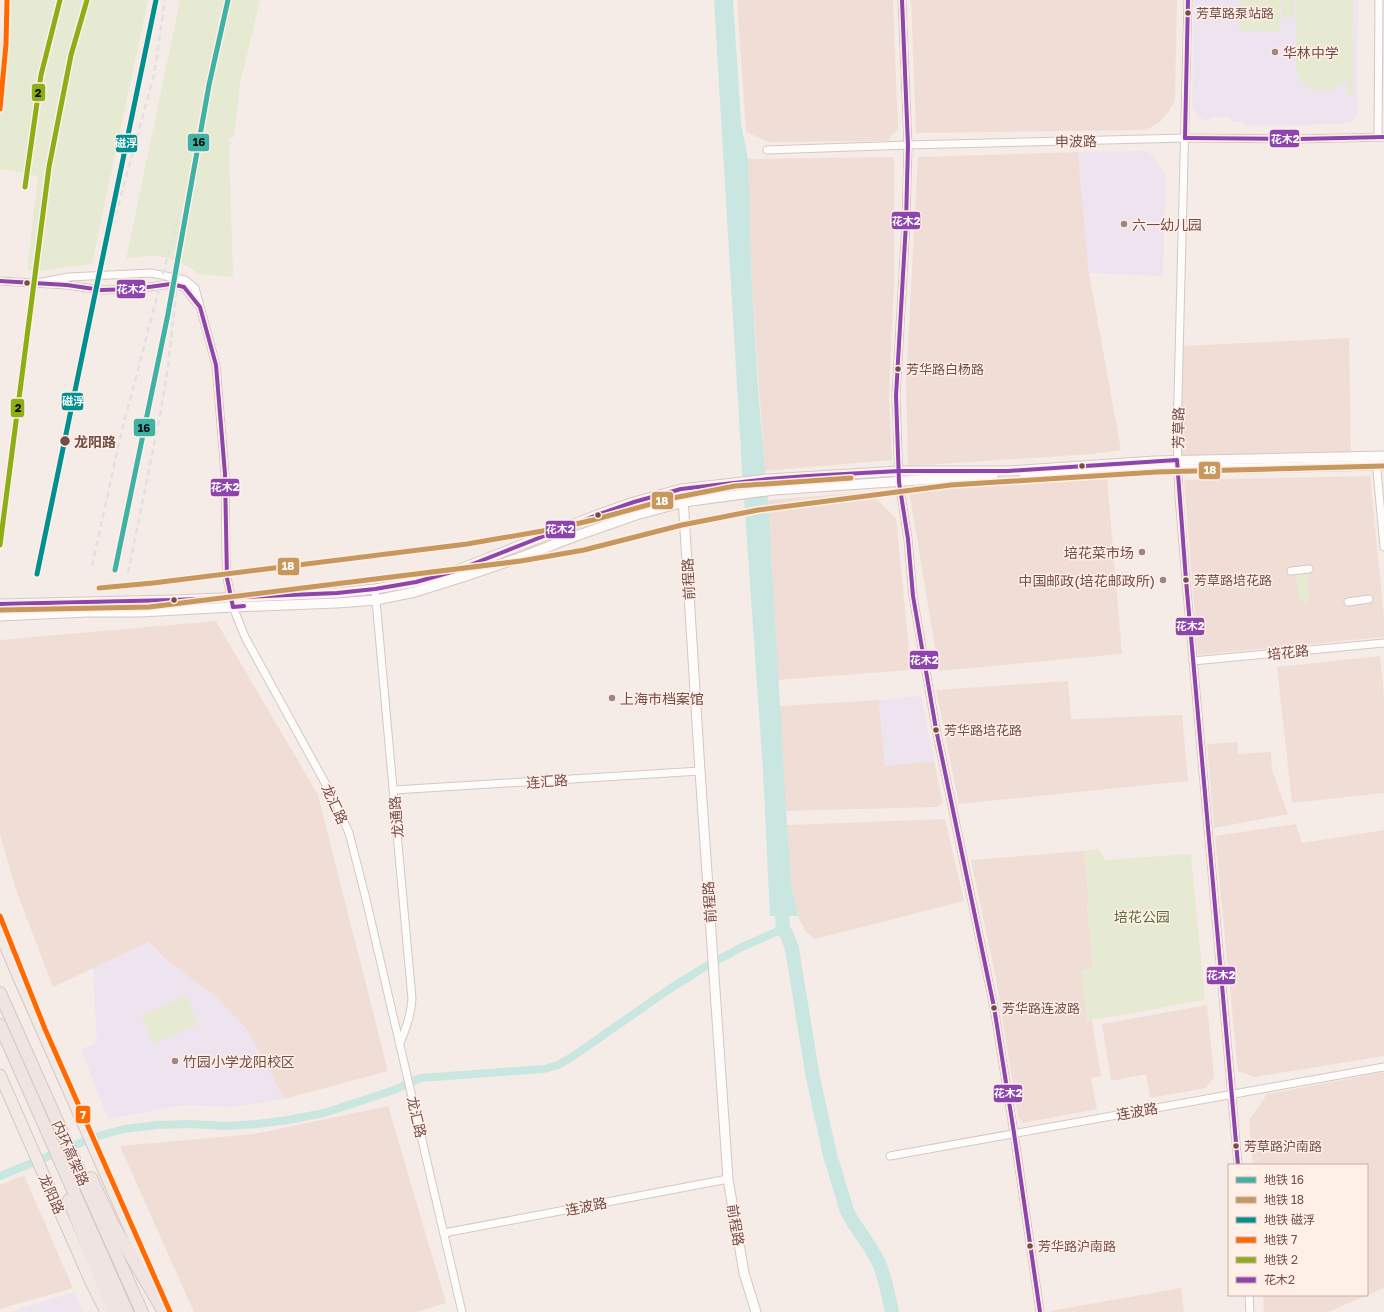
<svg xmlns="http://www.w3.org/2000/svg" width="1384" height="1312" viewBox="0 0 1384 1312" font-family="'Golos Text','Noto Sans SC',sans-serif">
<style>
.residential{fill:#f0ded6}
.education{fill:#eee4f0}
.green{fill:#e7ead2}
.water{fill:#cae6e1}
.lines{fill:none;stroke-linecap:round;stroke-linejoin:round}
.canal{stroke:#cae6e1;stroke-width:8}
.river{stroke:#cae6e1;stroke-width:14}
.street-casing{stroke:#d4c8c5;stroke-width:9}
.secondary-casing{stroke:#d4c7c4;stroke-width:11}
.primary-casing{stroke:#d4c7c4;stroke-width:13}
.highway-casing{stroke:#d4c7c4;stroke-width:14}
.street{stroke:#fefcfb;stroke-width:7}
.secondary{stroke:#fefcfb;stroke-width:9}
.primary{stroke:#f2e9e4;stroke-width:11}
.highway{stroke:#f0e4e3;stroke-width:12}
.rail{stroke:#e2e0e3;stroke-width:2.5;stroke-dasharray:6 4;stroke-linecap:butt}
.bus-1-casing{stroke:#ffefe7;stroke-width:7}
.bus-1{stroke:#8e44ad;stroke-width:4}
.metro-1-casing{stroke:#ffefe7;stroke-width:8}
.metro-2-casing{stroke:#ffefe7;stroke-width:8}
.metro-3-casing{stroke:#ffefe7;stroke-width:8}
.metro-4-casing{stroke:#ffefe7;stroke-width:8}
.metro-5-casing{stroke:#ffefe7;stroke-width:8}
.metro-1{stroke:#3eb3a5;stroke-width:5}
.metro-2{stroke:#c7975d;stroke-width:5}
.metro-3{stroke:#009090;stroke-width:5}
.metro-4{stroke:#ff6900;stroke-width:5}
.metro-5{stroke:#8cae16;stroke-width:5}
.bus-dot{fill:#724d49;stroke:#ffefe7;stroke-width:1.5}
.poi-dot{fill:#a08580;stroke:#ffefe7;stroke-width:1.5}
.labels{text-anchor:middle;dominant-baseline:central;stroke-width:3;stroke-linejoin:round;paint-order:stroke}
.bus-label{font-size:13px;fill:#724d49;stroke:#ffefe7;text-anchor:start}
.poi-label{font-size:14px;fill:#724d49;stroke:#ffefe7;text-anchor:start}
.street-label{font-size:14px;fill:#724d49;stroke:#ffefe7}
.stop-label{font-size:14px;font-weight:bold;fill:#724d49;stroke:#ffefe7;text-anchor:start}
.park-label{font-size:14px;fill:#5b723f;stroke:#ffefe7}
.line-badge{stroke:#ffefe7;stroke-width:1.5}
.badge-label{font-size:11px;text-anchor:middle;font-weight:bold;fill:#fff}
.pale-badge-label{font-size:11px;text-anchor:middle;font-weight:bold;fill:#111}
</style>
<rect width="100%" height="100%" fill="#f5ece7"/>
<g class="residential">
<path d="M737,0H893L898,129L887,141L769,142L746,132Z"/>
<path d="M911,0H1177L1175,100L1169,111L1160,122L1146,130L916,133Z"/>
<path d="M1078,152L1089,273L1121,450L1093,454L908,466L906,382L918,157Z"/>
<path d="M894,157V283L889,397L892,460L765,471L752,288L748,159Z"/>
<path d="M1349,338L1351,457L1177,460L1180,346Z"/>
<path d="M1370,476L1384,617V637L1198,655L1184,480Z"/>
<path d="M1107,479L1122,654L939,671L909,491Z"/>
<path d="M869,492L896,518L911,670L778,680L768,500Z"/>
<path d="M216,621L318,795L388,1071L284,1099L271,1074L217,998L165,959L149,942L53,987L16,890L0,835V640Z"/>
<path d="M1380,656L1384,696V793L1292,803L1277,667Z"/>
<path d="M1068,681L1071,719L1182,715L1188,781L959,804L936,690Z"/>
<path d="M879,700L885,765L934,761L943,804L936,807L786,811L779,706Z"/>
<path d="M1237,742L1238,754L1271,752L1272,770L1288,814L1214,828L1207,744Z"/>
<path d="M945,819L964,901L815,939L806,932L798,916L792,889L787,825Z"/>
<path d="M1296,824L1302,843L1384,830V1056L1254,1077L1238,1071L1215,836Z"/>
<path d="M1084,851L1089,904L1087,905L1093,969L1081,970L1088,1021L1092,1020L1101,1076L1091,1078L1097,1109L1023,1123L1018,1117L996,979L971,860Z"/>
<path d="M1207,1005L1214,1077L1206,1088L1150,1098L1146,1074L1111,1081L1102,1024Z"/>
<path d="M1384,1072V1288L1328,1312H1264L1263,1295H1367V1165H1253L1249,1120L1267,1094Z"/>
<path d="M388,1106L446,1303L417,1312H194L120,1146L254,1134Z"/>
<path d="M24,1175L73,1288L0,1309V1185Z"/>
<path d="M1181,1288L1184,1312H1050V1311Z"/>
</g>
<g class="education">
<path d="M1194,0H1358L1357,115L1352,122L1340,124L1245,126L1243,121L1231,122L1230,117H1213L1205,121L1196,115L1192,105Z"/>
<path d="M1383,0H1384V97L1383,58Z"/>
<path d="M1147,151L1152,155L1166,175L1163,276L1089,273L1078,152Z"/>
<path d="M921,696L934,761L885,766L879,700Z"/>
<path d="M149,942L165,959L217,998L247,1029L284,1099L233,1107L184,1105L108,1119L81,1049L97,1043L93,968Z"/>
<path d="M75,1292L83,1312H9Z"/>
</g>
<g class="green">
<path d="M6,0H148L92,264L39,271L27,270L38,176L0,169V49Z"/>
<path d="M180,0H260L240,84L234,137L229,138L231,145L229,146L233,277L198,274C185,262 166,255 148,256C141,256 133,258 126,259Z"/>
<path d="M1240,0H1281L1279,32L1239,31Z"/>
<path d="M1282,0H1294V18L1282,17Z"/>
<path d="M1296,0H1353V95H1346V80C1336,90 1322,97 1309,87C1305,85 1301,82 1299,78C1298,76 1297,72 1296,69Z"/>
<path d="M1307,573L1309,602L1305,603L1300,599L1294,574Z"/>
<path d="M1099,849L1105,860L1191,854L1205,1000L1087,1021L1081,970L1093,968L1087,905L1089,904L1084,851Z"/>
<path d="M186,995L199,1024L153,1044L141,1016Z"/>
</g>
<path class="water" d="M714,0H733L741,124L748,159L752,288L759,402L768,500L787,825L792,889L798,916H770L763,771L742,469Z"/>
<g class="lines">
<path class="canal" d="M0,1176L95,1137L124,1129L158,1125L190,1124L226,1126L257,1124L288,1120L324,1113L394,1090L420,1078L544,1069L558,1065L572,1057L668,990L703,968L742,947L783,929"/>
<path class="river" d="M781,898L783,929L787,935L792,949L813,1078L830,1155L847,1211L853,1222L870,1247L880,1265L886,1285L892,1312"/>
<defs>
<g id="street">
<path d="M902,0L908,145L906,223L896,396L899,482L908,539L913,596L936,729L994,1007L1014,1133L1040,1312"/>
<path d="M1188,0L1177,435L1179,497L1186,580L1238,1165"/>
<path d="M1378,137L1379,0"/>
<path d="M767,150L908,145L1185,138L1299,139L1384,137"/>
<path d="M0,281L67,285L101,290L134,289L171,284L184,287L197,304"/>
<path d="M37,283L69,277L151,273L185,280L195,288L216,365L225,474L226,558L227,578L231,597"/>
<path d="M1376,460L1384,547"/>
<path d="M1291,571L1309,569"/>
<path d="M375,589L412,999C411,1015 406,1028 400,1043"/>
<path d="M1348,602L1369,599"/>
<path d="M233,607L245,637L335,801L349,833L365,895L462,1312"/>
<path d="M1193,661L1384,643"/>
<path d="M394,790L700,771"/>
<path d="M890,1156L1384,1067"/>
<path d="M444,1233L728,1179"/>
<path d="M1249,1295L1250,1312"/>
</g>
<g id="secondary">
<path d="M1024,476L1155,470L1384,465"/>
<path d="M683,498L700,771L728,1179L744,1273L756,1312"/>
<path d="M0,604L174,600L337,593L375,589L416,582L455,571L597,515L634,502L681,489L768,479L899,471H1008L1155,461L1384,456"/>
<path d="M0,616L87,612H140L233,607L337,603L376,600L415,592L463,577L519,558L576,536L636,515L684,502L774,490L934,479L993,477"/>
</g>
<g id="primary">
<path d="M0,933L18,976L159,1295"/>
<path d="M0,1075L90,1280L106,1312"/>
</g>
<g id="highway">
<path d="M0,993L142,1312"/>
<path d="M0,1025L127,1312"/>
<path d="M91,1178L113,1225L164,1312"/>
<path d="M69,1200L114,1312"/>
</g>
</defs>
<use href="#street" class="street-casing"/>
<use href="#secondary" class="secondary-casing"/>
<use href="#primary" class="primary-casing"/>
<use href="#highway" class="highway-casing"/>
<use href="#street" class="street"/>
<use href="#secondary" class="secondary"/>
<use href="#primary" class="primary"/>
<use href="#highway" class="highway"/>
<g class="rail">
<path d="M97,283L154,75L165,0"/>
<path d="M92,566L121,434L179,213"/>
<path d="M128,573L161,410L168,367L185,213"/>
</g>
<defs>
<g id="bus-1">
<path d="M902,0L908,145L906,223L896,396L899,482L908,539L913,596L936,729L994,1007L1014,1133L1040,1312"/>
<path d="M1185,138L1299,139L1384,137"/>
<path d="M1185,138L1188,0"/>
<path d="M0,281L67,285L101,290L134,289L171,284L184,287L200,307L216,365L225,474L227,578L233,607L244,606"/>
<path d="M0,604L174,600L337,593L375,589L416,582L455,571L597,515L634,502L681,489L768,479L808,476L899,471H1008L1177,460L1186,580L1238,1165"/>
</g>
</defs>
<use href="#bus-1" class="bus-1-casing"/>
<use href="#bus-1" class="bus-1"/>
<defs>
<path id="metro-1" d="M115,570L168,314L209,85L228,0"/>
<g id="metro-2">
<path d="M99,588L153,583L467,544L554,529L593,520L673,498L735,486L851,478"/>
<path d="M0,610L149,607L521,561L584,550L682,525L758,510L951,485L1157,472L1384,466"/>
</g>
<path id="metro-3" d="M37,574L156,0"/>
<g id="metro-4">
<path d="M0,109L6,44L7,0"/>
<path d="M0,916L45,1029L170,1312"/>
</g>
<g id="metro-5">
<path d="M25,187L41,75L60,0"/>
<path d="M0,545L49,167L71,55L87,0"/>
</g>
</defs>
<use href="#metro-1" class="metro-1-casing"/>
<use href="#metro-2" class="metro-2-casing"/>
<use href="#metro-3" class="metro-3-casing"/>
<use href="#metro-4" class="metro-4-casing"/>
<use href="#metro-5" class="metro-5-casing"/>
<use href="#metro-1" class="metro-1"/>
<use href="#metro-2" class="metro-2"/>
<use href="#metro-3" class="metro-3"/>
<use href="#metro-4" class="metro-4"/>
<use href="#metro-5" class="metro-5"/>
</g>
<g class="bus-dot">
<circle cx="1188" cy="13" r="3.5"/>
<circle cx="27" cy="283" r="3.5"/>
<circle cx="898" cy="369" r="3.5"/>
<circle cx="65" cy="441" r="5.5"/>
<circle cx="1082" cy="466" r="3.5"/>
<circle cx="598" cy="515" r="3.5"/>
<circle cx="1186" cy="580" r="3.5"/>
<circle cx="174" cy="600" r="3.5"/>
<circle cx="936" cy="730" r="3.5"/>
<circle cx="994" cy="1008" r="3.5"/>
<circle cx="1236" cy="1146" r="3.5"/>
<circle cx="1030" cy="1246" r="3.5"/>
</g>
<g class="poi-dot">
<circle cx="1275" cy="52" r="4"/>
<circle cx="1124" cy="224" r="4"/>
<circle cx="1142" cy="552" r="4"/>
<circle cx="1163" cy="580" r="4"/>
<circle cx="612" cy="698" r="4"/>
<circle cx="175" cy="1061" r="4"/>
</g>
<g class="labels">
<g class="bus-label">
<text x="1196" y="13">芳草路泵站路</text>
<text x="906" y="369">芳华路白杨路</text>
<text x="1194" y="580">芳草路培花路</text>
<text x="944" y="730">芳华路培花路</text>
<text x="1002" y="1008">芳华路连波路</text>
<text x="1244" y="1146">芳草路沪南路</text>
<text x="1038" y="1246">芳华路沪南路</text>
</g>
<g class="poi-label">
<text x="1283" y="52">华林中学</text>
<text x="1132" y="224">六一幼儿园</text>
<text x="1134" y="552" text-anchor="end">培花菜市场</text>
<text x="1155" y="580" text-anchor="end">中国邮政(培花邮政所)</text>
<text x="620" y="698">上海市档案馆</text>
<text x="183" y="1061">竹园小学龙阳校区</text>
</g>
<g class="street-label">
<text transform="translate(1076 141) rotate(-1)">申波路</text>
<text transform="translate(1178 428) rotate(-89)">芳草路</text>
<text transform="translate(688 579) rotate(-93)">前程路</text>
<text transform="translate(1288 652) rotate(-6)">培花路</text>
<text transform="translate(547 781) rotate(-4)">连汇路</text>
<text transform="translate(335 804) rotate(65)">龙汇路</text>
<text transform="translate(396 817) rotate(-95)">龙通路</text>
<text transform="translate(709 902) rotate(-94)">前程路</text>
<text transform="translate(1137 1111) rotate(-10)">连波路</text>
<text transform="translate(417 1117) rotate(77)">龙汇路</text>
<text transform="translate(71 1153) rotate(66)">内环高架路</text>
<text transform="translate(52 1194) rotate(66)">龙阳路</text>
<text transform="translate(586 1206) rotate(-11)">连波路</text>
<text transform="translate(736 1225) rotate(81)">前程路</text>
</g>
<g class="stop-label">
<text x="74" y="441">龙阳路</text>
</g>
<g class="park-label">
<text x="1142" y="916">培花公园</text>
</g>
</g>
<g class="line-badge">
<rect x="31" y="83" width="15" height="19" rx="4" fill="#8cae16"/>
<rect x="1269" y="129" width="31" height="19" rx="4" fill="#8e44ad"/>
<rect x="187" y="133" width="23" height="19" rx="4" fill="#3eb3a5"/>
<rect x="115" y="134" width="23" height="19" rx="4" fill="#009090"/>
<rect x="891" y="211" width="30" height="19" rx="4" fill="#8e44ad"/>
<rect x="116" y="279" width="30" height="20" rx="4" fill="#8e44ad"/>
<rect x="61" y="392" width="23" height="19" rx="4" fill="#009090"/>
<rect x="10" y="398" width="15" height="20" rx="4" fill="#8cae16"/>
<rect x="133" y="418" width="23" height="19" rx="4" fill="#3eb3a5"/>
<rect x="1198" y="461" width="23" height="19" rx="4" fill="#c7975d"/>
<rect x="210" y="478" width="30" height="19" rx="4" fill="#8e44ad"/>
<rect x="651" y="491" width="23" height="19" rx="4" fill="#c7975d"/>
<rect x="545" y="520" width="31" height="19" rx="4" fill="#8e44ad"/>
<rect x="277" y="557" width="23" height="19" rx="4" fill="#c7975d"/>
<rect x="1175" y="617" width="30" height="19" rx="4" fill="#8e44ad"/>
<rect x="909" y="650" width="30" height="20" rx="4" fill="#8e44ad"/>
<rect x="1206" y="966" width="30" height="19" rx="4" fill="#8e44ad"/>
<rect x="993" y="1084" width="30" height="19" rx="4" fill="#8e44ad"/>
<rect x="75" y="1105" width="16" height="19" rx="4" fill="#ff6900"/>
</g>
<g class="badge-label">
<text x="1285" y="143">花木2</text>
<text x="126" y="147">磁浮</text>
<text x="906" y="225">花木2</text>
<text x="131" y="293">花木2</text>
<text x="73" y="405">磁浮</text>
<text x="1210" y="474">18</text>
<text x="225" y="491">花木2</text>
<text x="662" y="505">18</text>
<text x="560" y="533">花木2</text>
<text x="288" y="570">18</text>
<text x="1190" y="630">花木2</text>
<text x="924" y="664">花木2</text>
<text x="1221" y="979">花木2</text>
<text x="1008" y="1097">花木2</text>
<text x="83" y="1119">7</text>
</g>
<g class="pale-badge-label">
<text x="38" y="97">2</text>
<text x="199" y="146">16</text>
<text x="18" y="412">2</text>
<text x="144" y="432">16</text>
</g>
<rect x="1228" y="1164" width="140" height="132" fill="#ffefe7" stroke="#c7aea8"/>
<rect x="1236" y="1177" width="20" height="6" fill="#3eb3a5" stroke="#c7aea8"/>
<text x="1264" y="1184" font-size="12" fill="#724d49">地铁 16</text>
<rect x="1236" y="1197" width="20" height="6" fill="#c7975d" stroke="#c7aea8"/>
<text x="1264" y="1204" font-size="12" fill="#724d49">地铁 18</text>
<rect x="1236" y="1217" width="20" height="6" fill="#009090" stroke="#c7aea8"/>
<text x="1264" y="1224" font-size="12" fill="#724d49">地铁 磁浮</text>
<rect x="1236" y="1237" width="20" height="6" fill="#ff6900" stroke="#c7aea8"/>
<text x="1264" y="1244" font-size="12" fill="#724d49">地铁 7</text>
<rect x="1236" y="1257" width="20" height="6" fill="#8cae16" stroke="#c7aea8"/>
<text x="1264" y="1264" font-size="12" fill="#724d49">地铁 2</text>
<rect x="1236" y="1277" width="20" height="6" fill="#8e44ad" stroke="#c7aea8"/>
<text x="1264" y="1284" font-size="12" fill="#724d49">花木2</text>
</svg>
